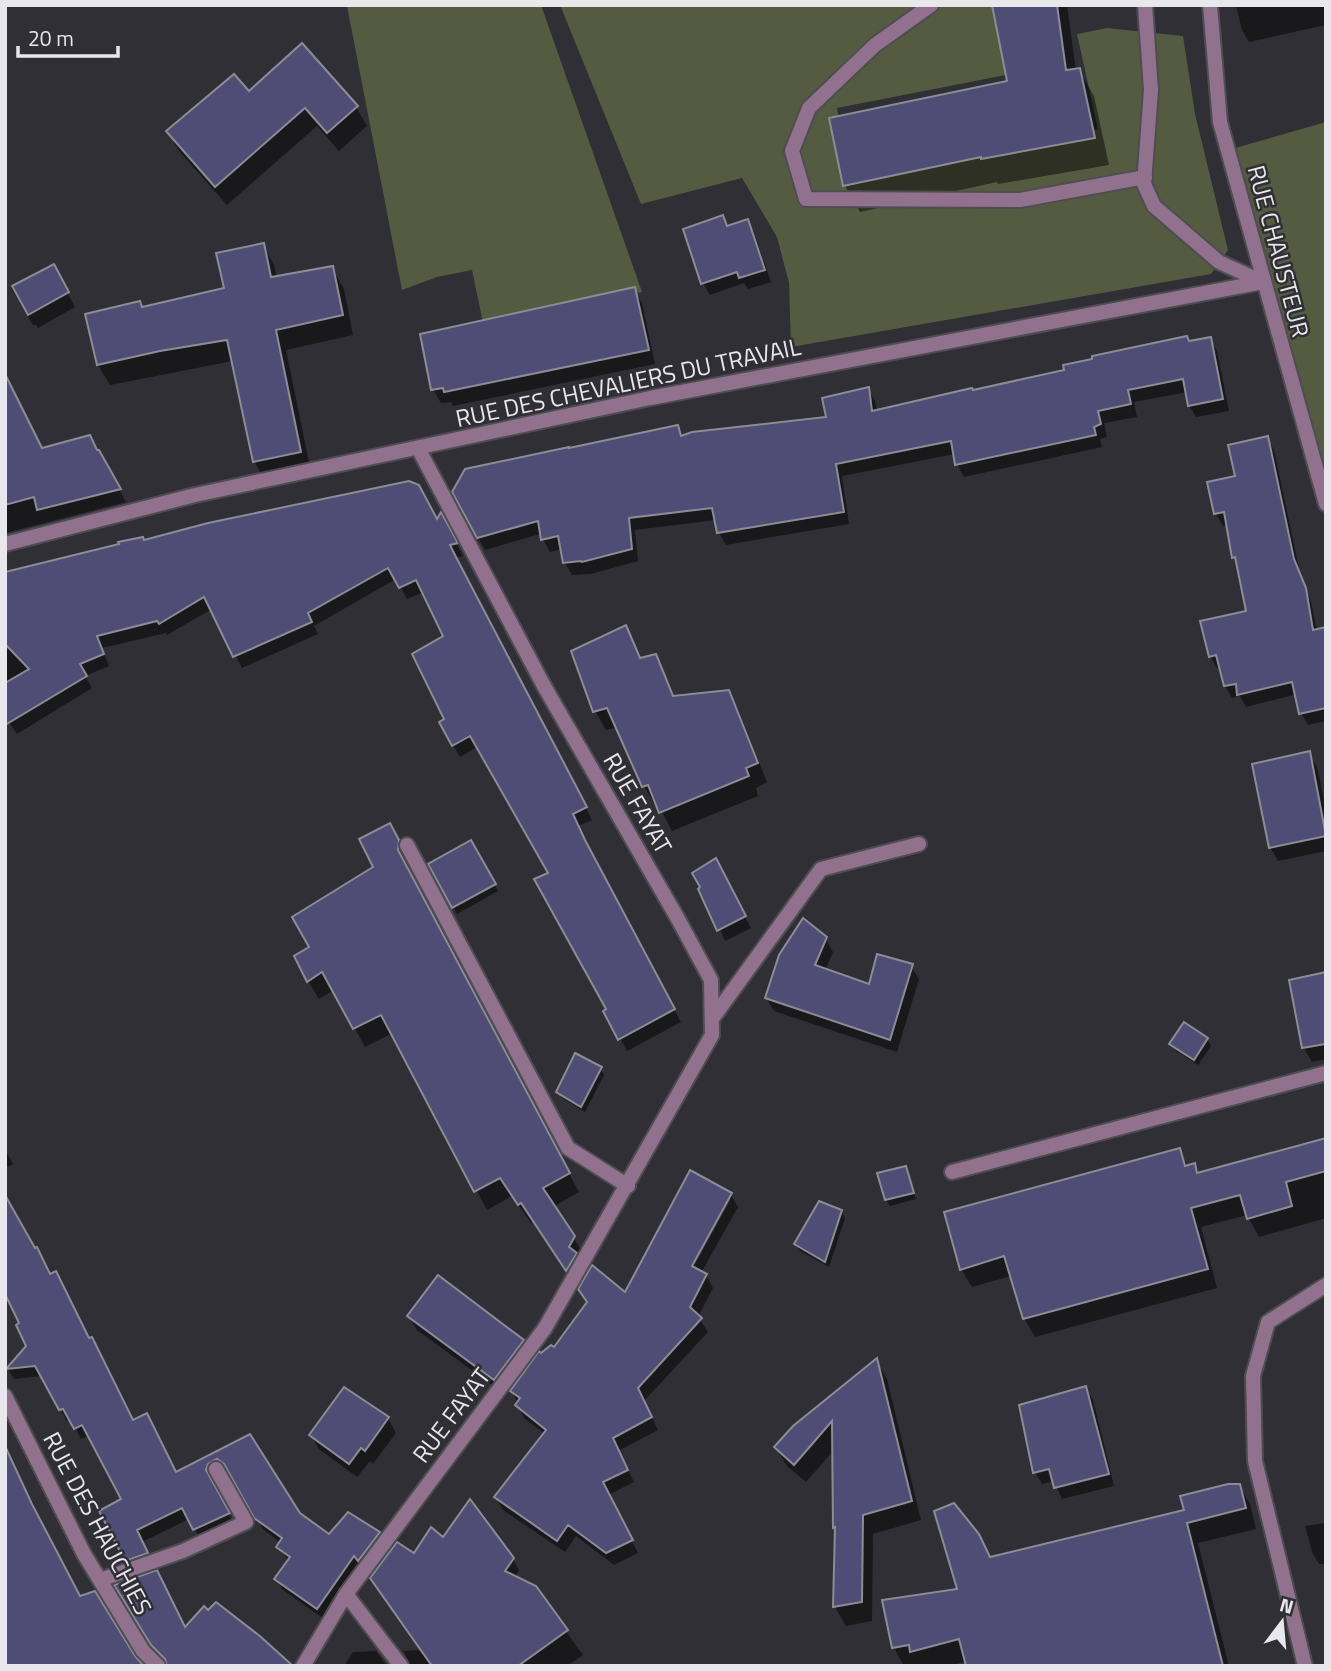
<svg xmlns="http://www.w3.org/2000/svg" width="1331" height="1671" viewBox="0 0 1331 1671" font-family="'Titillium Web',sans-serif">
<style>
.green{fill:#555b41}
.shadow{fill:#0007;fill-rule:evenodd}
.building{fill:#4f4d75;stroke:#8c8c94;stroke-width:2}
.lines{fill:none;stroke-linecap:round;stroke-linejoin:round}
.lane-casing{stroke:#4d4d52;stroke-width:18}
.street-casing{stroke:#4d4d52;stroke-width:18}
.lane{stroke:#91718d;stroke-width:14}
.street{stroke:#91718d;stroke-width:14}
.labels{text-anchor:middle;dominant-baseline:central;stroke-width:5;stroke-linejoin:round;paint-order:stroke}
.street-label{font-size:24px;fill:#e8e8ec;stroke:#2f2f35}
</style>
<rect width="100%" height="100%" fill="#2f2f35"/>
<g class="green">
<path d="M541,5L642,292L483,323L472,270L437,277L402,290L347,6Z"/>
<path d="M560,5H998L1011,74L837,108L850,186L1098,129L1077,34L1107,28L1183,36L1195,114L1228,250L1211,274L791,347L789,283L777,237L742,178L641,204Z"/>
<path d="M1326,122V476L1320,478L1228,150Z"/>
</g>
<g class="shadow">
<path d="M994,5H1067L1076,71L1079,70L1094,96L1109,165L998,184L997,182L860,212L845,186L831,119L1009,83Z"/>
<path d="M1236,5H1326V25L1249,42L1242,30Z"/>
<path d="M249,93L356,107L367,126L339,151L317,126L227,205L179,151L168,132Z"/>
<path d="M723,217L728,227L747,222L754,233L771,282L748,289L744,283L710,295L703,283Z"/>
<path d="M263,245L274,265L277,278L332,268L344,289L353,335L286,350L311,472L266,482L254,461L233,361L110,385L98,365L143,309L226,289Z"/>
<path d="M53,266L75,307L38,328L36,325H33L11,288Z"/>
<path d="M634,289L642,303L655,364L453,406L451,402L441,403L433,389Z"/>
<path d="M1210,339L1217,351L1229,411L1196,417L1189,405L1187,392L1134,402L1137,417L1104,423L1107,437L1100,439L1102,447L964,477L957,464L955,454L842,476L849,524L726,545L719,533L716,520L635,530L638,561L591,574L572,575L565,563L562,549L550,552L540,534L485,550L478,537L677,427L683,437L828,418L868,389L875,401L877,411Z"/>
<path d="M31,428L43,450L105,464L126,502L5,533V434Z"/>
<path d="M1267,438L1274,450L1300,573L1311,602L1317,631L1326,629V721L1308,725L1301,713L1297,694L1246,707L1240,696L1232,698L1225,686L1221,667L1217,668L1210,656L1248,612L1228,525L1223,526L1216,514L1209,483L1237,477Z"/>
<path d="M441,515L463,556L456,558L462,571L592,820L578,826L591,854L681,1022L627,1051L606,1012L608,1010L550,874L477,747L460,757L453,745L446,720L445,637L424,592L407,599L396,579L314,626L318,634L242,668L212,609L167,635L166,633L102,648L109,666L85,676L92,688L17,734L5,716V572L144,541L437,522Z"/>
<path d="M625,627L642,659L655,656L675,698L728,692L739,712L767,782L756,788L758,796L672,831L658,804L655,805L644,786L618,727L606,730L595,711Z"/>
<path d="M1309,753L1317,767L1326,809V851L1278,861L1270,847Z"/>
<path d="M390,825L409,860L408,870L579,1192L553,1207L585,1256L580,1263L588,1276L626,1295L731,1195L738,1207L701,1273L706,1275L713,1288L698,1317L708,1332L644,1401L658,1430L618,1451L634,1482L608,1495L638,1553L614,1565L576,1536L565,1552L503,1510L496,1498L545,1434L524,1418L512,1391L555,1350L588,1302L533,1221L531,1223L512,1196L487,1210L393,1033L365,1047L334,990L319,999L308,981L311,948L375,867ZM727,1199H731L689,1275L686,1273Z"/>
<path d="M471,842L498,891L457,914L430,865Z"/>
<path d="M721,871L751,928L725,941L703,888Z"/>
<path d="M825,938L833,952L825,971L870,986L911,966L919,979L897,1052L774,1011L766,998Z"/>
<path d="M1326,974V1059L1312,1062L1304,1048L1291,981Z"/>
<path d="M1207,1039L1211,1046L1198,1065L1175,1050L1172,1044Z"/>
<path d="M600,1068L604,1075L585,1112L562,1098L558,1092Z"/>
<path d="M1326,1139V1218L1259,1237L1247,1215L1201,1227L1217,1288L1035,1337L1024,1318L1011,1276L972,1287L961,1269L1179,1150L1188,1167L1194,1165L1199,1174Z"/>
<path d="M5,1149L13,1164L5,1168Z"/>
<path d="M905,1168L916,1199L890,1206L886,1200Z"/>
<path d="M5,1198L89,1340L133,1422L176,1474L250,1436L299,1515L329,1536L348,1514L379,1533L385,1544L324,1619L283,1590L276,1579L289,1561L278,1547L281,1543L263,1529L228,1471L217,1472L212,1482L234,1524L201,1540L189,1519L142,1542L153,1564L133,1571L126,1560L123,1500L89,1435L81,1439L71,1419L67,1421L42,1376L14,1379L8,1369L27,1346L9,1298L5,1297Z"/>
<path d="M841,1211L845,1218L829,1267L800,1251L796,1244Z"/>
<path d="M409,1316L523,1341L531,1355L503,1393L417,1330Z"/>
<path d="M876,1360L887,1379L921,1520L873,1534L872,1621L846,1626L835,1607L836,1531L835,1527L834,1450L806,1482L787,1466L776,1447Z"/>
<path d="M1086,1388L1093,1400L1114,1486L1062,1499L1054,1481L1042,1484L1035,1472Z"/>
<path d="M388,1418L396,1433L373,1464L370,1461L357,1477L319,1449L311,1435Z"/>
<path d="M5,1446L80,1598L133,1657L5,1529Z"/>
<path d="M1238,1483L1250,1504L1256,1529L1198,1543L1229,1666H968L966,1661L949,1666H904L894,1648L884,1601L960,1590L978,1535L991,1558L1186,1511L1182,1497Z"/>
<path d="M1326,1523V1564H1319L1312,1552L1305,1526Z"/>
<path d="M443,1540L513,1559L519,1570L514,1578L535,1588L583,1655L567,1666H411L403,1651L422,1650Z"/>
<path d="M117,1586L185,1629L167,1666L160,1658Z"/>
<path d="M376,1651L387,1666H344L353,1652Z"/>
</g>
<g class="building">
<path d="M992,5H1057L1066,70L1080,68L1095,138L981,159V157L843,186L829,118L1007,81Z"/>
<path d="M302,43L358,106L327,133L305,108L215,187L166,131L234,74L249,91Z"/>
<path d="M723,215L727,226L748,219L765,270L739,278L737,272L701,284L683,229Z"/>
<path d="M264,243L271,277L333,266L343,315L276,330L301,452L253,462L227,340L160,351L97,365L85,314L140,301L142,307L224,288L216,253Z"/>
<path d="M54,264L69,292L28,315L12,286Z"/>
<path d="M635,287L649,350L444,392L443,388L431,390L420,334Z"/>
<path d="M1187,336L1189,341L1211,337L1223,399L1188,406L1183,379L1128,390L1131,404L1098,411L1101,424L1094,427L1096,435L955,465L951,441L836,464L844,512L717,533L712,508L629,518L632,549L582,562L581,561L563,563L558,536L541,540L538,521L477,538L452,492L465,469L569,447V448L678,425L681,436L692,432L826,417L822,398L869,387L872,411L972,388L973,390L1064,370L1063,365L1092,359V356Z"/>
<path d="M5,374L42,448L90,435L97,450H99L121,489L37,510L34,497L5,505Z"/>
<path d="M1268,436L1294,559L1306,588L1313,630L1326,627V708L1299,714L1292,682L1237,695L1236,684L1224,686L1216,655L1209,657L1200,621L1246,611L1235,557L1232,558L1224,512L1214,514L1207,482L1235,476L1228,445Z"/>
<path d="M409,481L419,485L437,519L441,512L458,543L450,545L456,557L587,807L573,814L585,840L675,1009L618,1040L603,1011L606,1009L534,879L548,873L470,736L452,746L439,722L444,719L412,654L443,636L416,580L399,588L388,568L308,613L312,622L233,657L204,597L159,624L157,621L97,636L104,654L80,664L87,676L5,725V683L29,669L5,644V572L119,544L118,542L143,537L144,540L208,523Z"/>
<path d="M626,625L640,658L656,654L673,696L729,690L758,763L746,768L749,776L659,813L648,785L642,787L607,708L593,712L571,651Z"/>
<path d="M1310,751L1326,836L1269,848L1252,764Z"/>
<path d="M390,823L399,840L398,850L570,1173L543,1188L575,1236L569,1247L577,1253L566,1271L521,1203L518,1205L500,1178L474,1192L381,1015L353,1029L322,972L307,982L294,956L309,947L292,917L373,867L359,839Z"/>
<path d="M471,840L496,884L452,908L428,864Z"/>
<path d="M716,858L746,916L717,931L698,889L700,887L692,873Z"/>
<path d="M803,918L827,937L815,965L869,984L877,954L913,964L890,1040L765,998L779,955Z"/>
<path d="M1326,972V1044L1302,1048L1289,980Z"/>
<path d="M1184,1022L1208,1038L1194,1060L1169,1044Z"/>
<path d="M575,1053L602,1067L581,1107L556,1092Z"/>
<path d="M1326,1138V1171L1286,1182L1292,1206L1247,1219L1240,1195L1191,1208L1208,1269L1023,1319L1004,1256L960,1270L944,1212L1180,1148L1185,1166L1195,1163L1197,1173Z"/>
<path d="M906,1166L914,1193L885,1200L877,1173Z"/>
<path d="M690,1170L732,1193L692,1266L707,1274L690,1307L702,1318L638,1388L652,1417L613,1438L628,1470L603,1482L633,1540L606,1553L568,1525L557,1541L494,1497L546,1430L515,1405L520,1398L510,1391L539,1351L541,1353L551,1345L554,1347L587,1302L578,1289L592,1265L625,1292Z"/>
<path d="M5,1195L35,1248L37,1247L50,1274L56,1271L89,1338L92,1337L133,1420L147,1413L176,1472L250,1434L300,1513L329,1534L348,1512L380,1532L358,1561L354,1556L317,1609L274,1579L290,1557L276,1547L282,1538L254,1518L224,1464L217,1459L208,1464L206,1470L230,1513L193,1530L182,1508L137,1530L148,1553L125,1561L99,1511L121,1499L82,1425L74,1429L63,1409L59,1410L35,1366L6,1369L26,1346L16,1325L19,1323L5,1294Z"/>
<path d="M819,1201L842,1210L825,1262L794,1244Z"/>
<path d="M438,1275L524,1340L494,1380L407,1316Z"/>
<path d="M877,1358L912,1501L863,1515L862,1602L833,1607L835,1527L833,1528L832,1421L794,1465L774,1447L793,1426Z"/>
<path d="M1086,1386L1109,1474L1054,1488L1049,1469L1033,1473L1019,1405Z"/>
<path d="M344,1387L389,1417L365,1451L361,1448L349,1464L309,1435Z"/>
<path d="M5,1446L32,1504L80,1596L95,1591L135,1656L144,1666H5Z"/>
<path d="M1228,1484H1240L1246,1508L1187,1523L1223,1666H966L959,1639L910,1652L909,1645L892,1648L882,1600L957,1589L934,1511L954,1503L979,1534L990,1557L1184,1510L1180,1496Z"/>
<path d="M470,1499L514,1558L505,1571L536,1586L568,1630L518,1666H432L370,1578L397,1542L414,1553L431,1527L443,1537Z"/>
<path d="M157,1570L185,1627L204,1606L208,1610L216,1602L261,1637L293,1666H167L165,1659L151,1645L114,1585Z"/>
</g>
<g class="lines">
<defs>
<g id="lane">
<path d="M931,5L875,45L809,108L792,151L806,199L1020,200L1145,177"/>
<path d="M1145,5L1151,90L1144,184L1154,206L1219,262L1263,282"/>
<path d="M407,845L568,1148L628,1186"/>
<path d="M712,1019L821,869L919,844"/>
<path d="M952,1172L1326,1073"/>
<path d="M100,1580L183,1551L246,1522L216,1469"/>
<path d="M1305,1666L1255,1461L1253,1376L1268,1322L1326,1285"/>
</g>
<g id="street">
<path d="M1210,5L1220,122L1326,504"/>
<path d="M5,544L195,495L650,398L1263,282"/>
<path d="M5,1396L84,1554L143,1651L158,1666"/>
<path d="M346,1594L401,1666"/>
<path d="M303,1666L346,1594L545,1328L712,1035L711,980L678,919L544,686L418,448"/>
</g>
</defs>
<use href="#lane" class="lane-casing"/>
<use href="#street" class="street-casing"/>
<use href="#lane" class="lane"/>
<use href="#street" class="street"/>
</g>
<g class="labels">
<g class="street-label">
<text transform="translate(1279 251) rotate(75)">RUE CHAUSTEUR</text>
<text transform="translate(628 382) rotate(-12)">RUE DES CHEVALIERS DU TRAVAIL</text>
<text transform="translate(638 803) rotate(60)">RUE FAYAT</text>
<text transform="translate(451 1415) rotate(-53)">RUE FAYAT</text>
<text transform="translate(98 1523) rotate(62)">RUE DES HAUCHIES</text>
</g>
</g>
<rect width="1331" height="1671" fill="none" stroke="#e8e8ec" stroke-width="14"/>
<g transform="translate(1282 1622) rotate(16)" stroke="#2f2f35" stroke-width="5" paint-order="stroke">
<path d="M0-5L12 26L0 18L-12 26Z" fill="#e8e8ec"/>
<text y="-10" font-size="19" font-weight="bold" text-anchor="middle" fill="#e8e8ec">N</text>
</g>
<path d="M18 46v10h100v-10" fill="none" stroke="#e8e8ec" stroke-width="3.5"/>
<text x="28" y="46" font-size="21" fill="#e8e8ec" stroke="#2f2f35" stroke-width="5" paint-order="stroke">20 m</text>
</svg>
